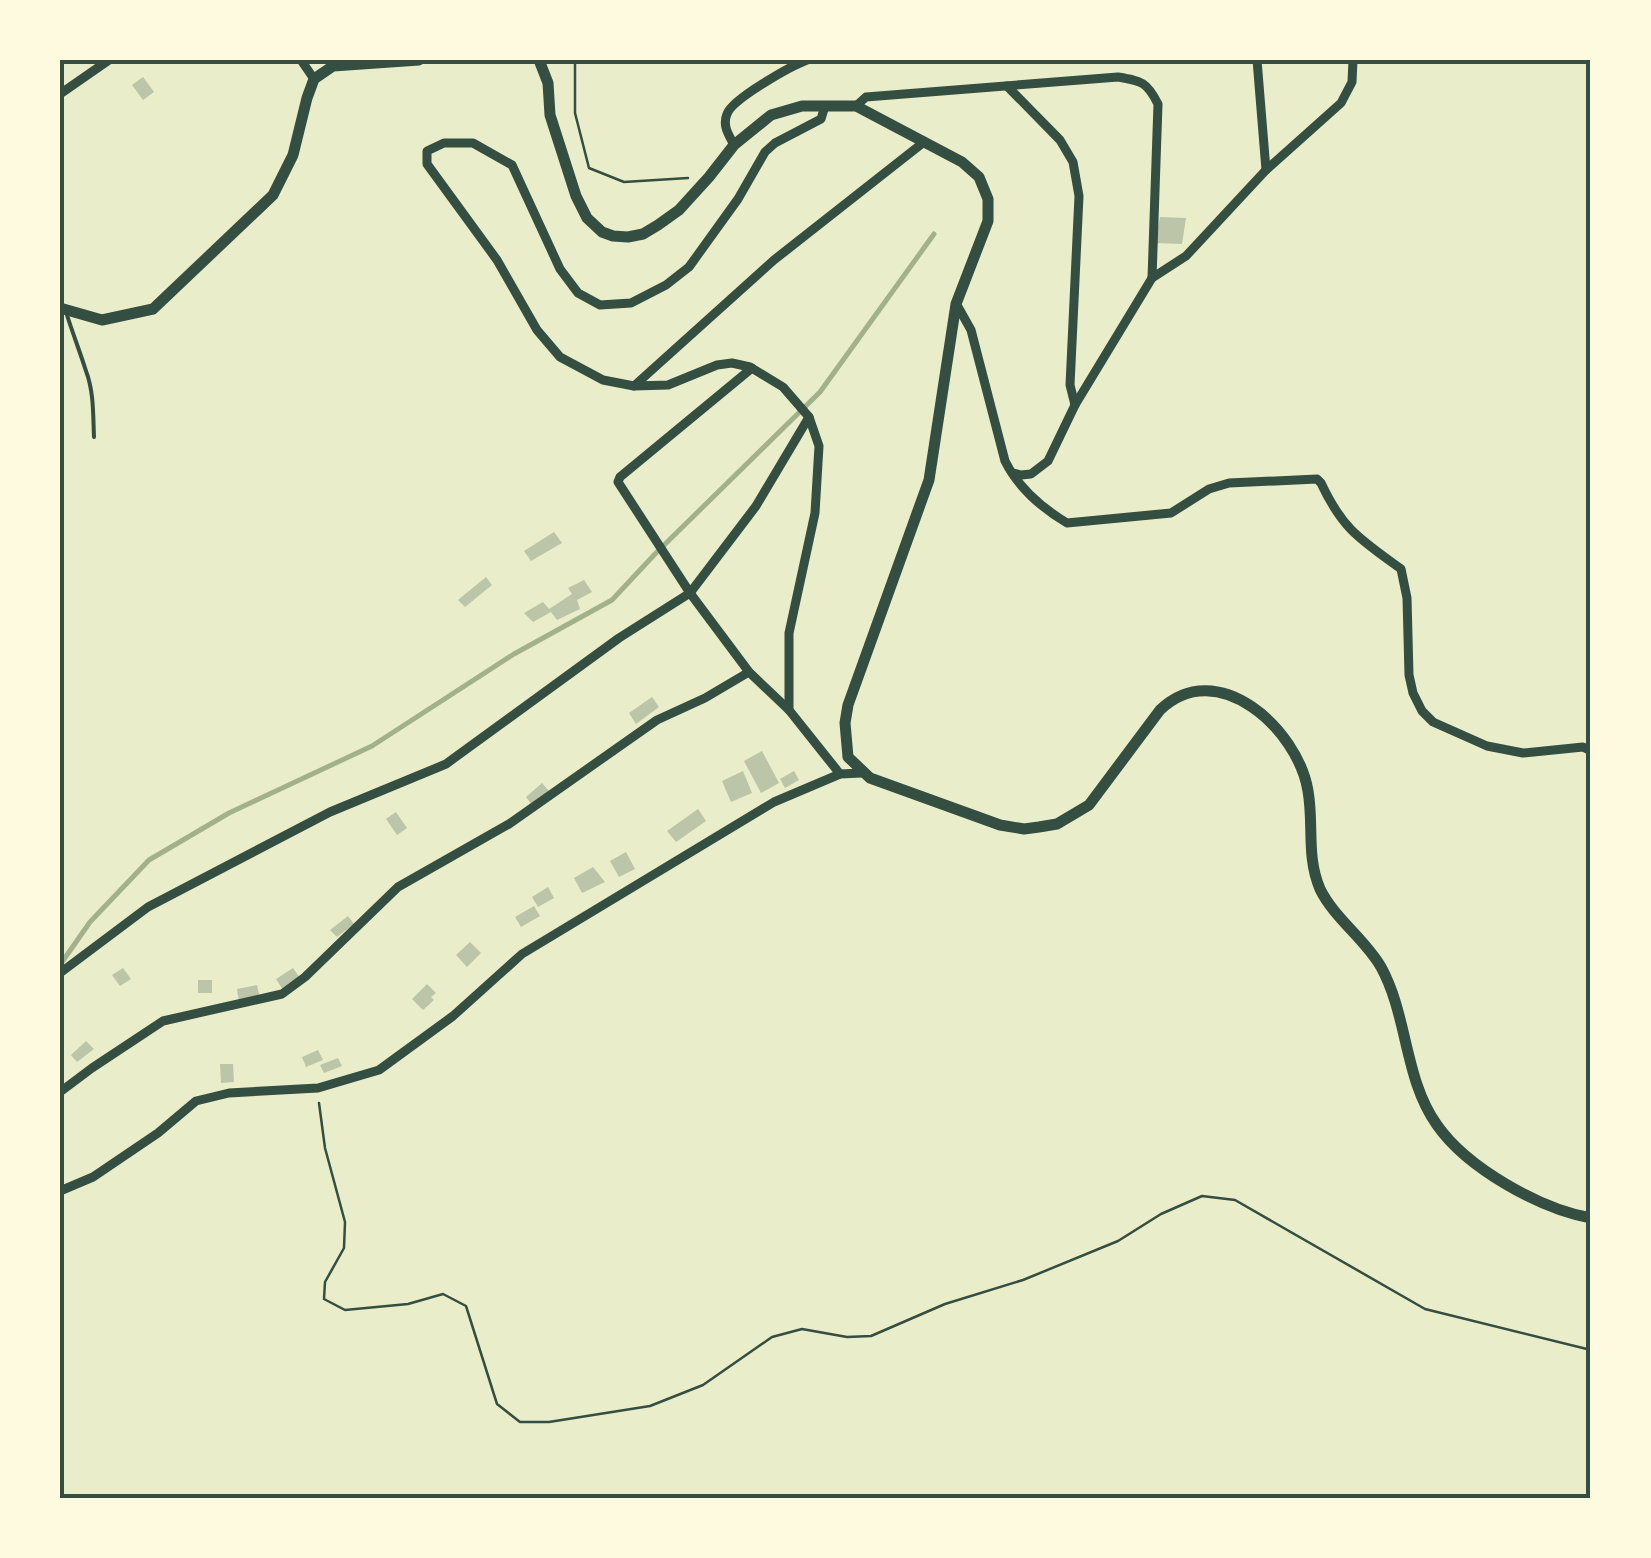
<svg xmlns="http://www.w3.org/2000/svg" width="1651" height="1558" viewBox="0 0 1651 1558" font-family="'Alegreya Sans',sans-serif">
<style>
.lines{fill:none;stroke-linecap:round;stroke-linejoin:round}
.stream{stroke:#a3b18a;stroke-width:5}
.building{fill:#bcc5a7}
.path{stroke:#344e41;stroke-width:2.5}
.service{stroke:#344e41;stroke-width:4}
.minor{stroke:#344e41;stroke-width:9}
.secondary{stroke:#344e41;stroke-width:11}
.neatline{fill:none;stroke:#344e41;stroke-width:4}
</style>
<rect width="100%" height="100%" fill="#e9edc9"/>
<g class="lines">
<path class="stream" d="M60,965L90,922L149,860L229,813L372,746L514,654L612,600L655,554L820,392L934,234"/>
</g>
<g class="building">
<path d="M143,77L154,92L143,100L132,85Z"/>
<path d="M1160,217L1186,218L1182,244L1155,243Z"/>
<path d="M554,532L562,543L531,561L524,551Z"/>
<path d="M486,577L492,585L465,607L458,600Z"/>
<path d="M584,580L592,592L577,600L580,609L557,620L551,612L533,622L524,613L543,602L549,609L572,594L568,588Z"/>
<path d="M652,697L659,707L636,724L629,713Z"/>
<path d="M762,751L779,783L761,793L744,761Z"/>
<path d="M743,771L752,793L731,802L722,781Z"/>
<path d="M794,771L799,780L785,788L780,779Z"/>
<path d="M542,783L549,791L532,805L526,797Z"/>
<path d="M698,809L706,821L676,842L667,831Z"/>
<path d="M396,812L407,828L397,835L386,819Z"/>
<path d="M626,852L635,869L619,877L610,861Z"/>
<path d="M593,867L605,882L582,893L574,878Z"/>
<path d="M548,887L554,898L538,907L532,897Z"/>
<path d="M534,906L540,916L521,927L515,917Z"/>
<path d="M348,916L354,924L337,937L330,930Z"/>
<path d="M470,942L481,953L467,967L456,955Z"/>
<path d="M123,968L131,979L120,986L112,975Z"/>
<path d="M293,968L300,978L283,990L276,979Z"/>
<rect x="198" y="980" width="14" height="13"/>
<path d="M427,984L436,993L431,997L434,1000L423,1010L412,999Z"/>
<path d="M257,985L260,999L239,1002L237,989Z"/>
<path d="M86,1041L94,1049L77,1062L71,1055Z"/>
<path d="M318,1050L323,1060L306,1067L302,1057Z"/>
<path d="M338,1058L342,1066L324,1073L320,1065Z"/>
<path d="M220,1064H233L234,1082L221,1083Z"/>
</g>
<g class="lines">
<g class="path">
<path d="M575,60V113L589,168L624,182L688,178"/>
<path d="M319,1103L325,1148L345,1222L344,1248L325,1282L324,1299L345,1310L408,1304L443,1294L466,1306L497,1404L520,1422H549L650,1406L703,1385L772,1337L802,1329L847,1337L871,1336L945,1304L1023,1280L1118,1241L1161,1214L1202,1196L1235,1200L1425,1309L1591,1350"/>
</g>
<path class="service" d="M67,315C73,334 80,352 86,371C94,392 93,415 94,437"/>
<g class="minor">
<path d="M301,60L314,79"/>
<path d="M1257,60L1266,170"/>
<path d="M1007,86L1060,140L1073,162L1079,196L1070,385L1075,405"/>
<path d="M60,94L109,60"/>
<path d="M856,106L866,97L1118,77C1142,81 1147,82 1158,104L1152,278"/>
<path d="M734,145C729,135 722,126 727,114C732,99 791,66 807,60"/>
<path d="M957,305L971,330L1005,461C1018,487 1042,508 1067,523L1171,513L1209,489L1229,483L1317,479L1321,483C1343,530 1360,539 1401,569L1407,598L1409,675L1413,693L1422,711L1433,722L1487,746L1523,753L1583,747L1591,751"/>
<path d="M752,368L620,477L618,482L690,593L749,672L789,710L840,774"/>
<path d="M634,386L774,260L924,142"/>
<path d="M1013,473L1021,475L1031,474L1048,461L1075,405L1152,278L1186,256L1266,170L1341,103L1352,82L1353,60"/>
<path d="M789,710V633L815,513L819,446L809,417L783,387L750,367L732,363L717,365L668,385L634,386L603,380L560,357L537,330L497,260L427,164V151L444,143H473L512,165L560,269L578,293L600,305L631,303L666,285L689,267L738,199L765,152L775,143L821,119L825,106"/>
<path d="M60,973L148,907L330,812L446,764L619,638L690,593L756,506L809,417"/>
<path d="M60,1092L92,1068L163,1021L282,994L305,977L398,887L509,824L657,720L705,698L749,672"/>
<path d="M60,1191L93,1177L158,1133L196,1101L229,1093L318,1088L379,1070L453,1016L522,954L774,802L840,774L862,773"/>
</g>
<g class="secondary">
<path d="M539,60L548,83L550,115L576,196L587,218L602,232L613,236L628,237L643,234L658,225L679,210L709,177L734,145L771,115L802,106H856L962,162L979,177L988,199V221L956,304L929,480L848,705L845,723L848,757L870,778L1000,825L1024,829L1039,827L1057,824L1089,805L1160,710C1217,655 1298,729 1308,791C1314,825 1306,856 1320,889C1334,918 1365,939 1381,967C1408,1016 1404,1079 1437,1125C1467,1168 1540,1209 1591,1218"/>
<path d="M60,308L102,320L153,309L273,195L293,155L307,98L314,79L333,66L419,60"/>
</g>
</g>
<rect width="1651" height="1558" fill="none" stroke="#fefae0" stroke-width="125"/>
<rect x="62" y="62" width="1526" height="1434" class="neatline"/>
</svg>
